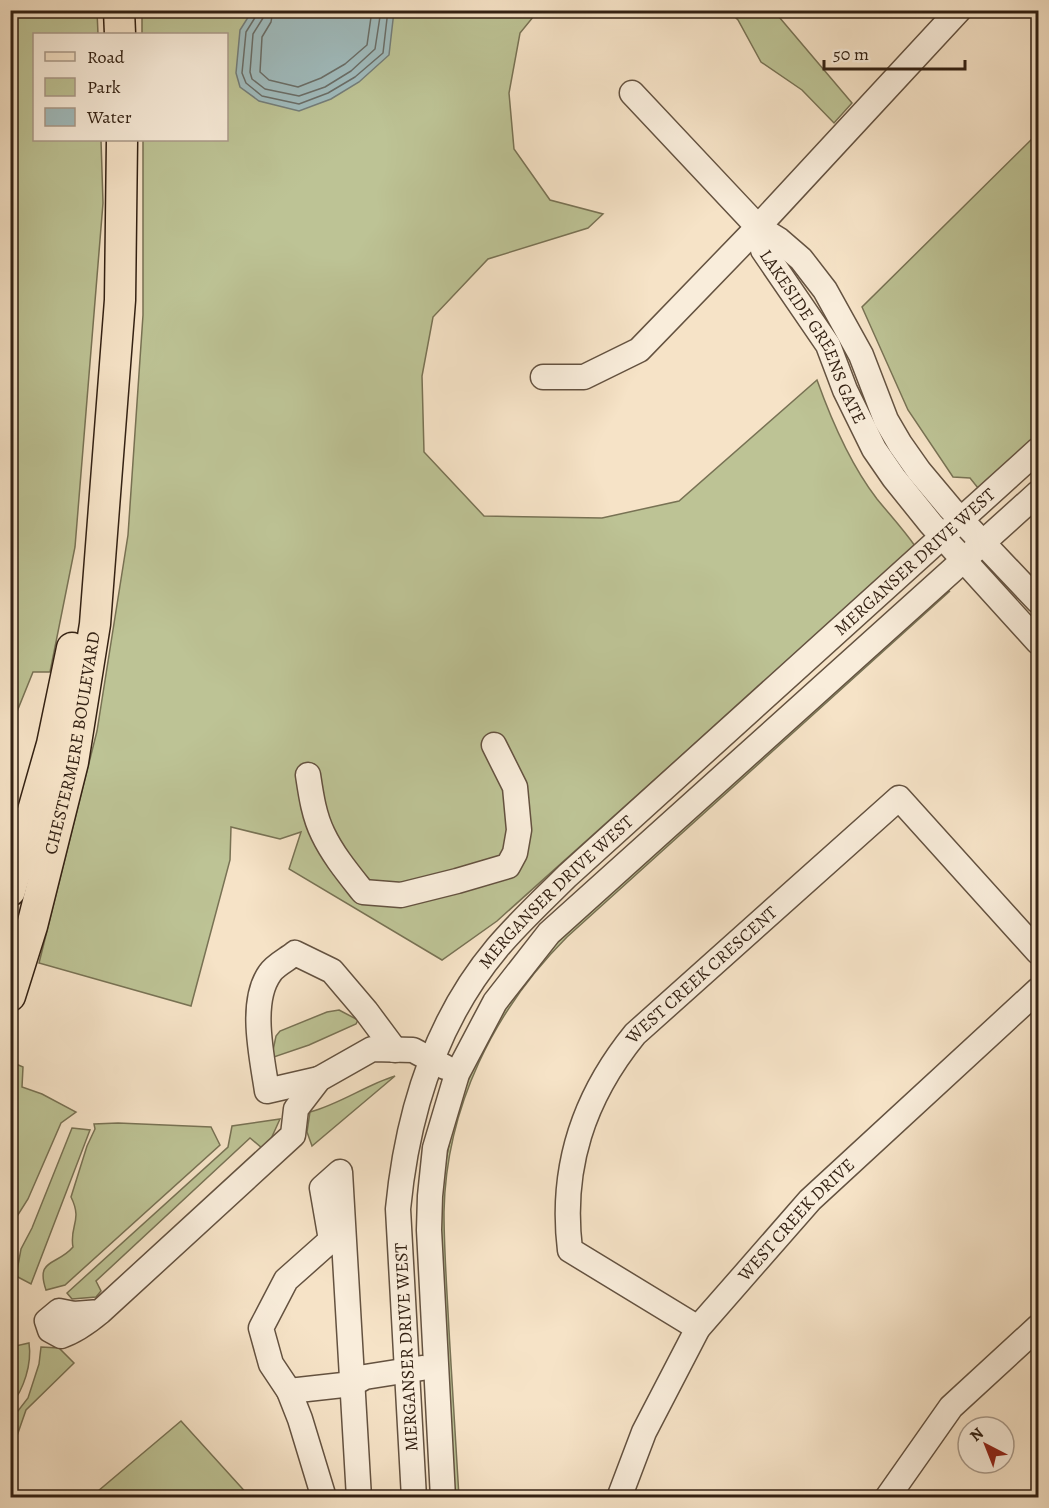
<svg xmlns="http://www.w3.org/2000/svg" width="1049" height="1508" viewBox="0 0 1049 1508" font-family="Alegreya,serif">
<style>
.green{fill:#bdc395;stroke:#787254;stroke-width:1.5}
.water{fill:#a0bcbe;stroke:#747e7a;stroke-width:1.5}
.lines{fill:none;stroke-linecap:round;stroke-linejoin:round}
.shore{stroke:#6a6e68;stroke-width:1.5}
.minor-casing{stroke:#645240;stroke-width:27}
.major-casing{stroke:#332113;stroke-width:33}
.minor{stroke:#f9eddb;stroke-width:24}
.major{stroke:#f6e3c7;stroke-width:30}
.labels{text-anchor:middle;dominant-baseline:central;stroke-width:4.5;stroke-linejoin:round;paint-order:stroke}
.street-label{font-size:18px;fill:#332113;stroke:#f9eddb}
</style>
<rect width="100%" height="100%" fill="#f6e3c7"/>
<filter id="stains"><feTurbulence type="fractalNoise" baseFrequency=".00333" numOctaves="4"/><feColorMatrix values="0 0 0 0 .2 0 0 0 0 .09 0 0 0 0 .02 0 0 0 .5 -.17"/></filter>
<radialGradient id="worn" r=".72"><stop offset=".6" stop-color="#630" stop-opacity="0"/><stop offset="1" stop-color="#630" stop-opacity=".3"/></radialGradient>
<g class="green">
<path d="M13,11H97L98,34H34V140H101L103,203L75,547L50,672H33L14,719L11,738L10,215Z"/>
<path d="M142,11H538L520,33L509,93L514,149L550,200L603,214L588,228L488,259L433,317L422,376L424,452L484,516L602,518L679,501L817,380C832,422 850,464 877,499C890,515 903,529 915,546L497,921L442,960L289,869L301,832L280,839L231,827L230,860L191,1006L39,963L97,731L128,535L143,315V140H226V34H142Z"/>
<path d="M729,11H774L852,103L834,123L802,90L761,62L738,20Z"/>
<path d="M1038,133V435L991,479L978,488L970,478L953,477L908,410L862,307Z"/>
<path d="M950,591L567,937C494,1010 446,1107 444,1212C444,1251 447,1290 449,1330C452,1386 456,1442 459,1497H454L440,1210C445,1132 469,1060 513,994C523,979 536,965 548,951L898,634L943,595Z"/>
<path d="M339,1010L358,1020L356,1024L309,1045L274,1057L272,1055L276,1036L280,1031L327,1012Z"/>
<path d="M16,1064L23,1067L22,1087L42,1094L76,1112L61,1123L28,1199L14,1221L11,1222L10,1065Z"/>
<path d="M395,1076L312,1146L307,1132L310,1112C340,1104 366,1085 395,1076Z"/>
<path d="M280,1119L270,1141L262,1148L250,1138L96,1281L101,1291L96,1297L72,1299L67,1293L228,1147L232,1126Z"/>
<path d="M118,1123L211,1127L220,1145L65,1285L46,1290C35,1258 57,1266 73,1247C69,1226 83,1221 71,1197L87,1146L95,1129L94,1124Z"/>
<path d="M72,1128L90,1130L31,1284L16,1276L21,1249L32,1228Z"/>
<path d="M29,1343C32,1364 24,1389 11,1405V1347Z"/>
<path d="M41,1347L59,1348L74,1363L26,1410L11,1453V1420L28,1398L39,1364Z"/>
<path d="M181,1421L250,1497H91Z"/>
</g>
<path class="water" d="M252,11H394L389,55L359,82L331,99L299,111L259,101L240,87L236,73L240,30Z"/>
<g class="lines">
<g class="shore">
<path d="M257,10L256,16L246,32L242,73L246,83L262,96L299,104L328,93L355,77L383,53L388,10"/>
<path d="M264,10L263,18L253,34L250,72L252,79L265,89L299,96L325,87L351,71L375,49L381,10"/>
<path d="M273,10L271,22L262,37L260,72L269,80L298,87L321,78L345,64L367,45L372,10"/>
</g>
<defs>
<g id="minor">
<path d="M632,93L758,227L779,240L801,259L825,290L861,355L886,420L900,444L919,471L950,508L1038,601"/>
<path id="s1" d="M758,227L763,250L828,345L845,390L874,449L894,478L931,524L1038,642"/>
<path d="M543,377H584L639,350L758,227L959,10"/>
<path d="M308,775C311,795 314,816 323,834C333,855 348,873 363,892L401,895L457,881L508,866L515,853L519,830L515,787L494,745"/>
<path d="M319,1079L267,1091C262,1057 249,1002 270,973C275,965 288,959 295,953L332,971L366,1011L395,1050"/>
<path d="M100,1312C88,1322 76,1331 61,1336L50,1330L47,1321L59,1311L74,1314L100,1312L293,1135L296,1109L319,1079L372,1049L413,1050L445,1067"/>
<path id="s2" d="M698,1328L570,1250C560,1168 583,1098 635,1034L899,798L1038,952"/>
<path d="M289,1391L352,1384L365,1377L422,1368"/>
<path d="M324,1498L300,1419L289,1391L271,1364L261,1328L286,1280L331,1240L322,1188L340,1172L359,1498"/>
<path id="s3" d="M414,1498L398,1209C407,1115 435,1022 497,948C518,923 543,900 567,876L1038,450"/>
<path d="M443,1498L429,1230L430,1196L435,1148L457,1074L495,1002L549,933L1038,493"/>
<path id="s4" d="M619,1498L644,1432L698,1328L810,1200L1038,990"/>
<path d="M887,1498L951,1407L1038,1327"/>
</g>
<g id="major">
<path d="M119,10L120,34"/>
<path d="M10,891L52,744L72,648"/>
<path id="s5" d="M10,996L32,926L73,762L95,624L120,300L122,140"/>
</g>
</defs>
<use href="#minor" class="minor-casing"/>
<use href="#major" class="major-casing"/>
<use href="#minor" class="minor"/>
<use href="#major" class="major"/>
</g>
<g class="labels">
<g class="street-label">
<text stroke="none"><textPath href="#s1" startOffset="124">LAKESIDE GREENS GATE</textPath></text>
<text stroke="none"><textPath href="#s3" startOffset="1142">MERGANSER DRIVE WEST</textPath></text>
<text stroke="none"><textPath href="#s5" startOffset="261">CHESTERMERE BOULEVARD</textPath></text>
<text stroke="none"><textPath href="#s3" startOffset="654">MERGANSER DRIVE WEST</textPath></text>
<text stroke="none"><textPath href="#s2" startOffset="471">WEST CREEK CRESCENT</textPath></text>
<text stroke="none"><textPath href="#s4" startOffset="334">WEST CREEK DRIVE</textPath></text>
<text transform="translate(406 1347) rotate(-93)">MERGANSER DRIVE WEST</text>
</g>
</g>
<rect width="1049" height="1508" fill="none" stroke="#f6e3c7" stroke-width="36"/>
<rect x="12" y="12" width="1025" height="1484" fill="none" stroke="#332113" stroke-width="3"/>
<rect x="18" y="18" width="1013" height="1472" fill="none" stroke="#332113" stroke-width="1.5"/>
<rect x="33" y="33" width="195" height="108" fill="#f9eddb" stroke="#aa9b8b" stroke-width="1.5"/>
<rect x="45" y="52" width="30" height="9" fill="#f6e3c7" stroke="#aa9b8b" stroke-width="1.5"/>
<text x="87" y="63" font-size="18" fill="#332113">Road</text>
<rect x="45" y="78" width="30" height="18" fill="#bdc395" stroke="#aa9b8b" stroke-width="1.5"/>
<text x="87" y="93" font-size="18" fill="#332113">Park</text>
<rect x="45" y="108" width="30" height="18" fill="#a0bcbe" stroke="#aa9b8b" stroke-width="1.5"/>
<text x="87" y="123" font-size="18" fill="#332113">Water</text>
<g transform="translate(986 1445) rotate(318)"><circle r="28" fill="#f9eddb" stroke="#aa9b8b" stroke-width="1.5"/>
<path d="M0-4.5L10 22L0 15L-10 22Z" fill="#8f2418"/>
<text y="-9" font-size="16" font-weight="bold" text-anchor="middle" fill="#332113">N</text>
</g>
<path d="M824 60v9h141v-9" fill="none" stroke="#332113" stroke-width="3"/>
<text x="833" y="60" font-size="18" fill="#332113" stroke="#f9eddb" stroke-width="4.5" paint-order="stroke">50 m</text>
<rect width="100%" height="100%" filter="url(#stains)"/>
<rect width="100%" height="100%" fill="url(#worn)"/>
</svg>
